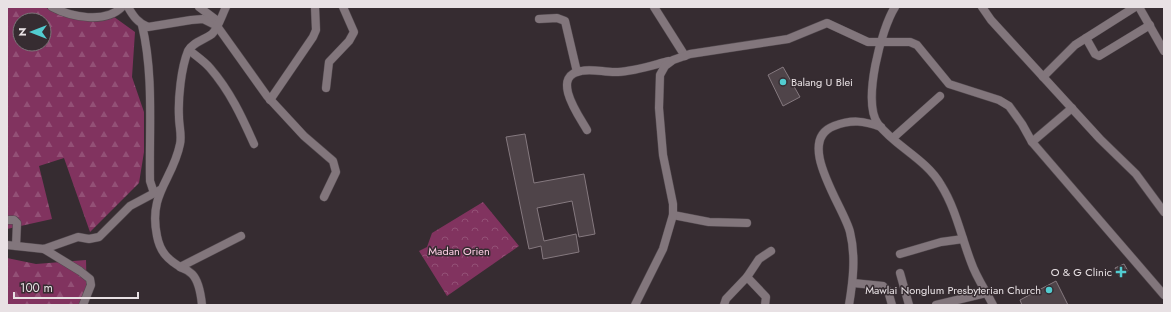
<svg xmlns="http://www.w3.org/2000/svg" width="1171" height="312" viewBox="0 0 1171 312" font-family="Jost,sans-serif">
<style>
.forest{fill:url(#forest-firs);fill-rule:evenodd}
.park{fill:url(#park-crowns)}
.building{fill:#4f4449;stroke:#85797f}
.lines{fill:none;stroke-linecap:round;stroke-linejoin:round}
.minor-casing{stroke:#52494e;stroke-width:9}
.minor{stroke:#82767c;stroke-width:8}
.poi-dot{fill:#52ccd0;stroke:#362c31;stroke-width:1.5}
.labels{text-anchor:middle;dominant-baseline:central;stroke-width:3;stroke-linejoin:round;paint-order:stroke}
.poi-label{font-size:11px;fill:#e8e1e4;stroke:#362c31;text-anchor:end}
.park-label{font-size:11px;fill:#fdcee4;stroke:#362c31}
</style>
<defs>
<pattern id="forest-firs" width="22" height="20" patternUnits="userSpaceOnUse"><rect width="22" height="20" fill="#81335f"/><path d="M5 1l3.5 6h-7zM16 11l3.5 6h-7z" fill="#935076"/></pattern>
<pattern id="park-crowns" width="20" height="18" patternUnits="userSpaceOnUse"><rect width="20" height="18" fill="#81335f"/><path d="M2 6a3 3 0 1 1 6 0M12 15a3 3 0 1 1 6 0" fill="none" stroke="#935076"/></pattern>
</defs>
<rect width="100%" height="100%" fill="#362c31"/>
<g class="forest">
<path d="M7,7H44L71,18L110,14L135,32L132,77L144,112V152L139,183L90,232L64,158L39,166L52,219L7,229ZM20,20H44V44H20Z"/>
<path d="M7,258L36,264L86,260L87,305H7Z"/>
</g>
<path class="park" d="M483,202L519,246L447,296L419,251L427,247L432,233Z"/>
<g class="building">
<path d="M783,67L800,97L783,106L768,75Z"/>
<path d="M525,134L534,183L584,174L595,234L579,237L572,201L537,208L544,241L576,234L579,252L543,259L541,246L529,249L506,137Z"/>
<path d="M1124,264L1128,271L1119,276L1115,268Z"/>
<path d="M1056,281L1068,305H1022L1020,300Z"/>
</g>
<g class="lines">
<defs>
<g id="minor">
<path d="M52,7C71,17 105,24 122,7"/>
<path d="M128,7C133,16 138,23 148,27L191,20L203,19L217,26L267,96L304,136L333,161L336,172L324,197"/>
<path d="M199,7L219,22"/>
<path d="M654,7L685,56"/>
<path d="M895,7C881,29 862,102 878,124C896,147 926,159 941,185C956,209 961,236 971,262C976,277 986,291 993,305"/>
<path d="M982,7L991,20L1100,139L1136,174L1164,212"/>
<path d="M1139,7L1164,51"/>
<path d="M539,19L557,18L565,21L577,72"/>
<path d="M142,25C154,75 149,129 150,181L154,193"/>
<path d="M1086,38L1095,54L1099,56L1150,25"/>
<path d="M189,50C196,56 204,61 210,68C230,91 242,117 254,144"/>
<path d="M1043,77L1075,45L1135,7"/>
<path d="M326,88L329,62L349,41L354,32L343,7"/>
<path d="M270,100L313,37L316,30L315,7"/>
<path d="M587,130C579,116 550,76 581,71C592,68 606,73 618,72C635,71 653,65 669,61"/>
<path d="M893,138L940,96"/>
<path d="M1032,142L1072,108"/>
<path d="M673,215L709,222L747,223"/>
<path d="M7,220H14L17,223L16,246"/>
<path d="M7,245L44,249L78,237L89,239L99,237L130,206L160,190"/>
<path d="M44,249L80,271L90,279L91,285L83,305"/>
<path d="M900,254L941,242L963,239"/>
<path d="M180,267L241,236"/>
<path d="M900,273L909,305"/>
<path d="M747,277L766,297L765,305"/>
<path d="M853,283L883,286L888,291L892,305"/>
<path d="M202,305C201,295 199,281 192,274C189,271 185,269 182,268C168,260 160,252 157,236C148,193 173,180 180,144C182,135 179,126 179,117C178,99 181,68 188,51C193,42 204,40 212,34C218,28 222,15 226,7"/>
<path d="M635,305L663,249L673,215V204L663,155L659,108L660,75L665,66L673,60L690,54L788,39L827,23L868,42H910L917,45L949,84L999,100L1009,106L1022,124L1032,142L1164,295"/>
<path d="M724,305L726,299L747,277L759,259L771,251"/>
<path d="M849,305C853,281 856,256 850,232C844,207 794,141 834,126C852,119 864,121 881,127"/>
<path d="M936,305L986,293"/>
</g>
</defs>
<use href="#minor" class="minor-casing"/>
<use href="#minor" class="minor"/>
</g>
<g class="poi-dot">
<circle cx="783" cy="82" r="4"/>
<path d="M1119 266h4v4h4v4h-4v4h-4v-4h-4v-4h4z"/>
<circle cx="1049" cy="290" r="4"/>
</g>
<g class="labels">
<g class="poi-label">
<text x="791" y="82" text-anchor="start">Balang U Blei</text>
<text x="1112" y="272">O &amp; G Clinic</text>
<text x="1041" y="290">Mawlai Nonglum Presbyterian Church</text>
</g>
<g class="park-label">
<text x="459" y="251">Madan Orien</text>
</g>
</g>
<rect width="1171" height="312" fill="none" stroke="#e8e1e4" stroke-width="16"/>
<g transform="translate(32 32) rotate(270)"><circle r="19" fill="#362c31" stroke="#7d7479"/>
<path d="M0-3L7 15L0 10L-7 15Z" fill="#52ccd0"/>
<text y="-6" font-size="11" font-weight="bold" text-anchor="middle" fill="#e8e1e4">N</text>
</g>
<path d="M14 292v6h124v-6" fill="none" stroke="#e8e1e4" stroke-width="2"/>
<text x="20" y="292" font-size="12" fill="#e8e1e4" stroke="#362c31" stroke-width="3" paint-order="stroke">100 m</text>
</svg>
